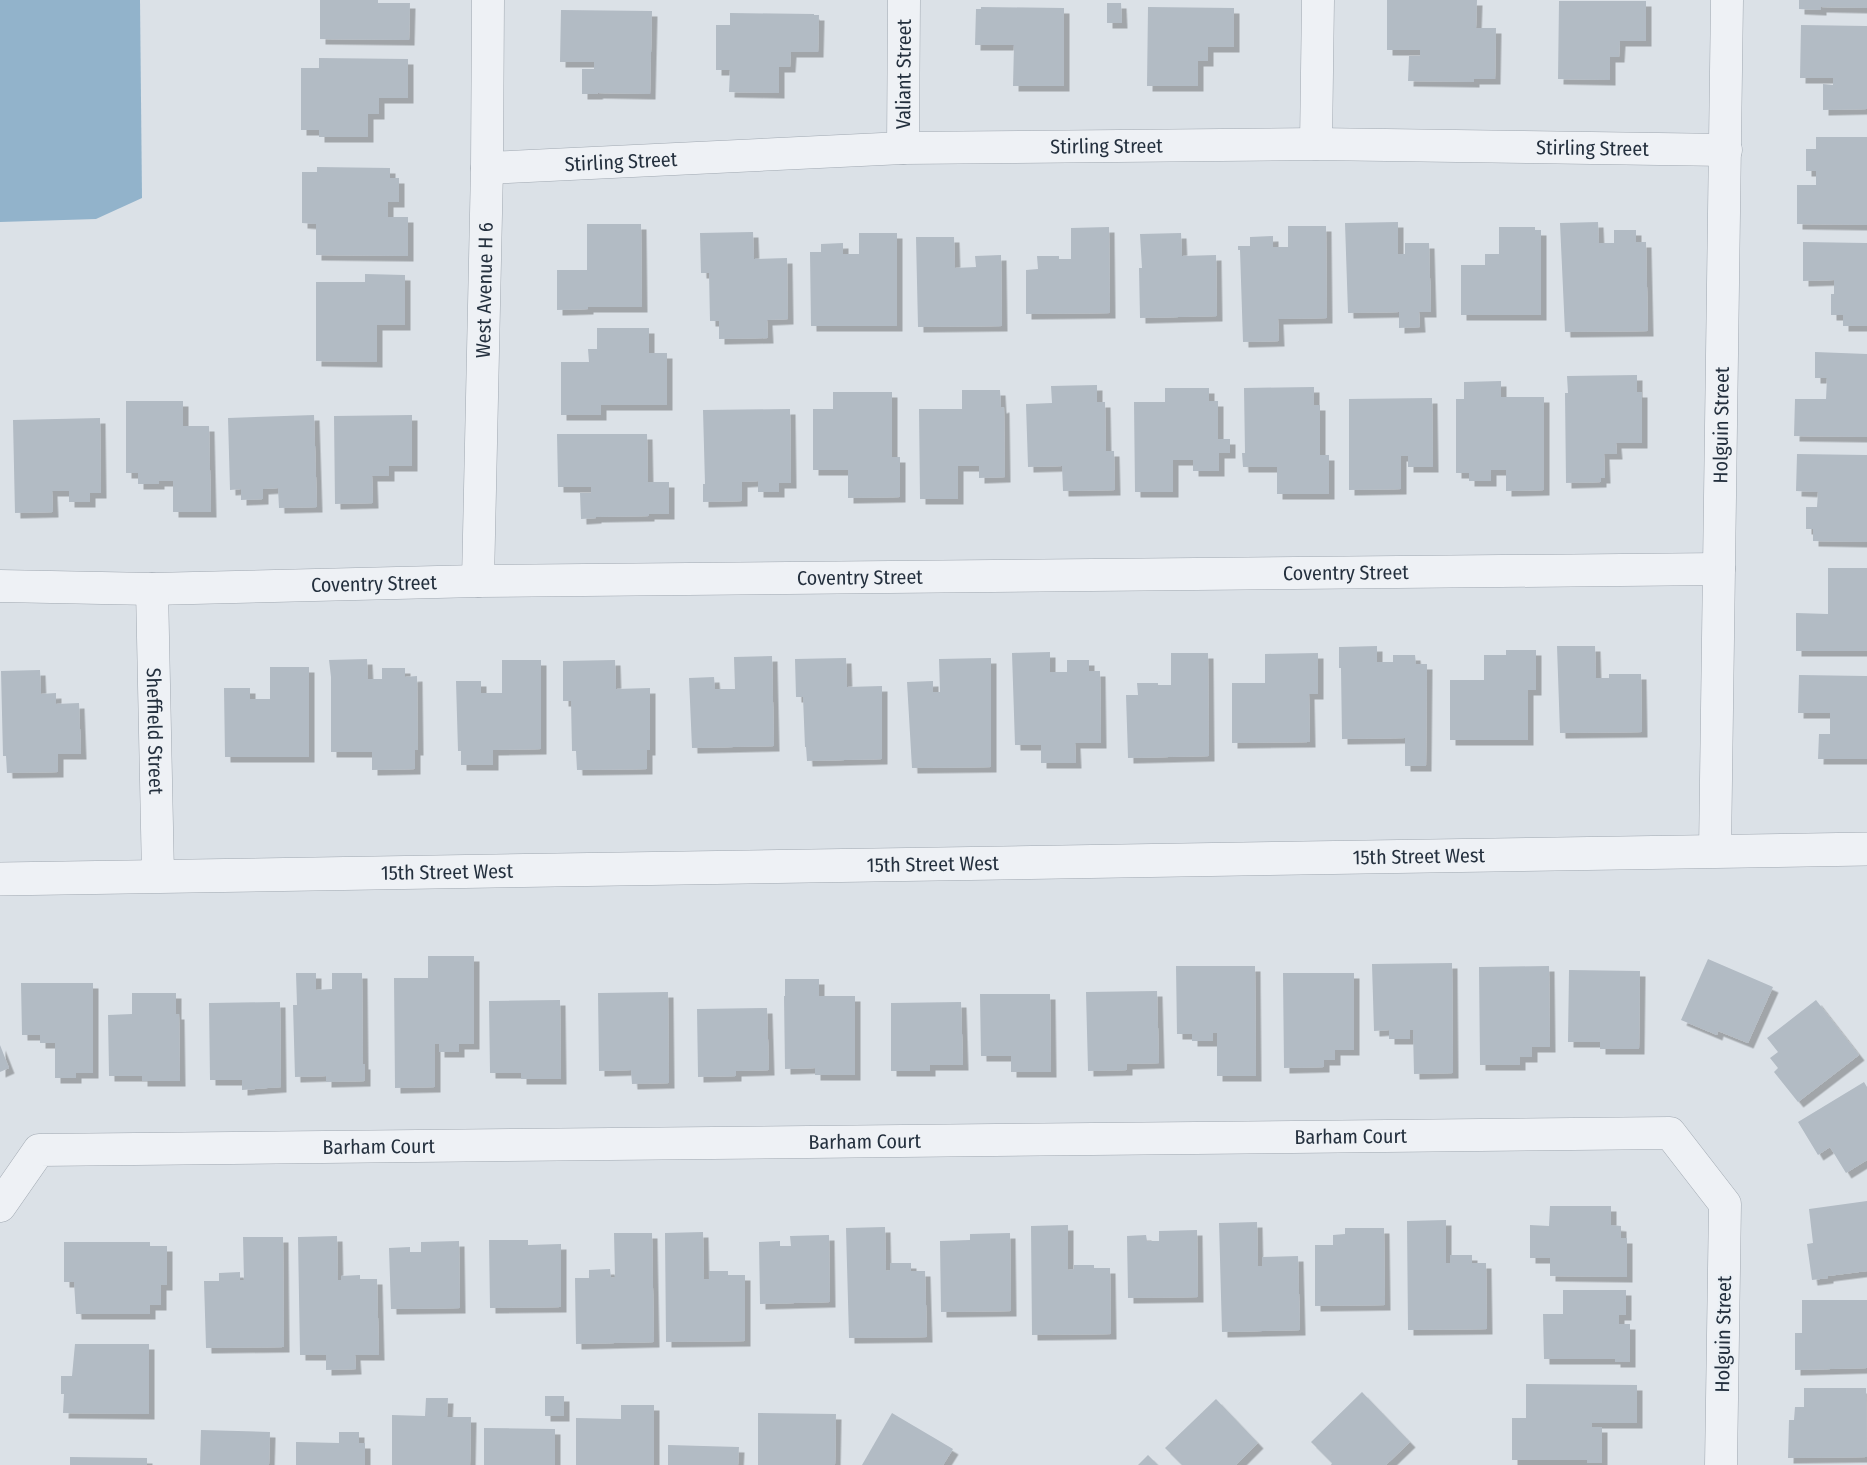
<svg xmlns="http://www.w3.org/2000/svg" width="1867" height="1465" viewBox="0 0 1867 1465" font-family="'Fira Sans Condensed',sans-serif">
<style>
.water{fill:#92b3cb}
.building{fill:#b2bbc4;filter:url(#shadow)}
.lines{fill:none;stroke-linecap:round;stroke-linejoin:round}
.minor-casing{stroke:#a0a8b1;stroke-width:33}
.tertiary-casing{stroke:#a0a8b1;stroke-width:34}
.minor{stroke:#eef1f5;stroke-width:32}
.tertiary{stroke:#eef1f5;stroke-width:33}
.labels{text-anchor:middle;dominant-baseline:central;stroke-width:4.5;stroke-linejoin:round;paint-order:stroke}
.street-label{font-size:20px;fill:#24303e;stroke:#ebf0f5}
</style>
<defs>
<filter id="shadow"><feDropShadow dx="5.5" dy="5.5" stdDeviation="0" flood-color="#0004"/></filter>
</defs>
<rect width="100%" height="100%" fill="#dbe1e7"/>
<path class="water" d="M0,0H140L142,198L96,219L0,222Z"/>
<g class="building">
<path d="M320,0H378V3H410L409,40L320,39Z"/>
<path d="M1387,0H1477L1476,28H1496L1495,79H1474V82L1408,81L1409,56H1420V50H1387Z"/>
<path d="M1799,0H1867V8L1821,7V10L1799,9Z"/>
<path d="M1559,1H1646V41H1620L1619,57H1610V80L1558,79Z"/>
<path d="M1107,3H1121L1122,23H1107Z"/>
<path d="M981,7L1064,8V86H1013L1014,45H975L976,9H981Z"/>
<path d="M1148,7L1234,8V47H1208V61H1198V86H1147Z"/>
<path d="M561,10L652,11L650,94L598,93L597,94H582V69H594V62H560Z"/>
<path d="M730,13L814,14V15H819L818,52H791L790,67H779V93L729,92L730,70H716V25H730Z"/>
<path d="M1801,25L1867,26V109L1823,110V84L1833,85V78H1800Z"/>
<path d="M319,58L408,59V98H379V114H368V137H319V130H301V68H319Z"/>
<path d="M1816,137H1867V225L1797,224V185H1816V171H1806V149H1816Z"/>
<path d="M317,167L390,168V178H399V202H388V217H408V256L316,255V224L302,223V172H317Z"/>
<path d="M1398,222V254H1405V243H1429L1431,312H1419L1420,327L1399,328V312L1348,313L1345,223Z"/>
<path d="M1598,222L1599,243H1614V230H1636V242H1646L1648,331L1565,332L1560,223Z"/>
<path d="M587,224H641L642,307H588V309L557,310V270H587Z"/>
<path d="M1288,226H1326L1327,318L1278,319L1279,341L1243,342L1240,250H1238V246H1250V237L1273,236V247H1288Z"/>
<path d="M1109,227L1110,313L1026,314V270L1038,269L1037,256H1059V259H1071V228Z"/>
<path d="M1499,227H1535V230H1541V315H1461V265H1485V254H1499Z"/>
<path d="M753,232L754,259L787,258L788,319L767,320L768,338L719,339V321H710L709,273H701L700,233Z"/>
<path d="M859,233H897V326H811L810,252H821V244L843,243V254H859Z"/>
<path d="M1181,233L1182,256L1216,255L1217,316L1140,318L1139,268H1142L1140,234Z"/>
<path d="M916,237H954L955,268L976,267L975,256L1001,255L1002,326L918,327Z"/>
<path d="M1803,242L1867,243V326H1843V315H1831V294H1834V280L1803,281Z"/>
<path d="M365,274L405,275V325H377V362L316,361V282H365Z"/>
<path d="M597,328H649V353H667V405H601V415H561V362H589L588,349H597Z"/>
<path d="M1815,352L1867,354V437L1794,436L1795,399H1826L1827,378H1815Z"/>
<path d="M1637,375V392H1642V443H1616L1617,454H1604L1605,478H1601V482L1566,483L1565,393H1568L1567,376Z"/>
<path d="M1501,381V397H1544V490L1506,491V470H1491V481H1469V473H1456V399H1464V382Z"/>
<path d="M1097,385V402H1105L1106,451H1114L1115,490L1063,491L1062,466L1028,467L1026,404L1052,403L1051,386Z"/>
<path d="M1314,387V405H1320V455H1329V494H1277V467H1243L1242,453H1245L1244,388Z"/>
<path d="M1165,388H1209V401H1218V439H1230V453H1219V471H1193V460H1173V492H1135L1134,402H1165Z"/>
<path d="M962,390H1000L1001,408L1004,407L1005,477L979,478V466H958V499H920L919,409H962Z"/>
<path d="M833,392H892V457H900V497L848,498V470H813V409H833Z"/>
<path d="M1432,398L1433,467H1408V456H1401V489L1349,490V399Z"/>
<path d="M126,401H183V426H209L211,512H173V481H159V484H138V473H126Z"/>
<path d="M790,409L791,483H779V492H758V481L742,482V501L703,502V484H705L703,410Z"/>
<path d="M314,415L317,507L279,508L278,488L263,489V499L241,500V489L230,490L228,418Z"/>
<path d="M412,415V466H389V476H372L373,503L335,504L334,416Z"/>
<path d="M100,418L101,493H90V502H69V491H52L53,512L15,513L13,420Z"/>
<path d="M557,434H647L648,482H669V514H649V516L596,517V518L581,519L580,493H591V487H558Z"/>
<path d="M1797,454L1867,455V542L1813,541V529H1806V507H1817L1818,492L1796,491Z"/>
<path d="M1828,568H1867V651H1796V613L1828,614Z"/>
<path d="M1377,646V662H1393V655H1415L1416,664H1427L1426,766H1405V738L1342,739L1341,668H1339V647Z"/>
<path d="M1557,646H1595L1596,678H1609V674H1641L1642,732L1560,733Z"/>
<path d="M1506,650H1536V690H1528V740H1450V680H1484V655H1506Z"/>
<path d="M1050,652V672H1067V660H1089V671H1100L1101,743H1075L1076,763H1041V745H1015L1012,653Z"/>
<path d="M1171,653H1208L1209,756L1128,758L1126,695H1138L1137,683H1158V685H1171Z"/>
<path d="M1318,653V694H1309L1310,742L1232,743V683H1265V654Z"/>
<path d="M772,656L774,746L692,748L689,678L714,677L715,689H735L734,657Z"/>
<path d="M846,658L847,687L882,686V759L807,761L806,747H805L803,697H796L795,659Z"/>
<path d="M991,658V767L912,768L907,682L933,681V692H940L939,659Z"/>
<path d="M367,659L368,679H382V668H405V677L417,676L418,750H415V769L372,770V752H331V677L329,660Z"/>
<path d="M502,660H541V749L493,750V765H461V751H458L456,681H481V693H502Z"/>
<path d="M615,660L616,689L650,688V750H647V769L577,770L576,751H572L571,701H563V661Z"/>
<path d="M270,667H309V757H225L224,688H250V699H270Z"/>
<path d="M40,670L41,694L56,693V704L79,703L81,754H58V772L7,773L6,756H3L1,671Z"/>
<path d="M1799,675L1867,676V759H1818L1819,734H1830V713H1798Z"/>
<path d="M428,956H474V1044H459V1052H439V1044H435V1087L395,1088L394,978H428Z"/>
<path d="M1708,959L1773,987L1748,1043L1718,1031L1717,1035L1681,1020Z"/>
<path d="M1452,963L1453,1073L1414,1074L1413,1030H1410V1039H1389V1030L1374,1031L1372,964Z"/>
<path d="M1176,966H1255L1256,1076H1217V1033H1213V1041H1192V1034H1177Z"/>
<path d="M1549,966L1550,1047H1532V1057H1520V1065H1480L1479,967Z"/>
<path d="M1569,970L1640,971L1639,1049H1600V1042H1568Z"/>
<path d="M296,973H316V990L332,989V973H362L363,1064H365V1081L326,1082V1076L295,1077L293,1005H297Z"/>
<path d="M1283,973H1354V1050H1335V1060H1324V1067L1284,1068Z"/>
<path d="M785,979H819V996H855V1075H815V1068L785,1069L784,996H785Z"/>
<path d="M21,983H93V1073H76V1078H55V1043H40V1035H22Z"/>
<path d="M1157,991L1159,1063L1127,1064V1070L1088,1071L1086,992Z"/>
<path d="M668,992L669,1083L632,1084L631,1070L599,1071L598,993Z"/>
<path d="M132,993H176V1014H179L180,1081H142V1076H109L108,1015L132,1014Z"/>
<path d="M980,994H1050L1051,1072H1011V1056H981Z"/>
<path d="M560,1000L561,1079H521V1073H490L489,1001Z"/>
<path d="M1816,1000L1859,1055L1798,1102L1774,1072L1778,1068L1770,1058L1778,1052L1767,1038Z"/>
<path d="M280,1002L281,1087L242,1090V1080H210L209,1003Z"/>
<path d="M961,1002L963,1065H930V1071H891V1003Z"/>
<path d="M767,1008L769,1070L736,1071V1076L698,1077L697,1009Z"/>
<path d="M0,1045L9,1068L0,1072Z"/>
<path d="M1864,1082L1867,1087V1160L1846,1173L1830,1147L1818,1155L1798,1122Z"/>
<path d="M1867,1201V1271L1828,1276V1278L1812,1280L1807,1244L1813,1243L1809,1209Z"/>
<path d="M1550,1206H1611V1225L1621,1226V1238H1627V1277L1550,1276V1258H1530V1225L1549,1226Z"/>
<path d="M1446,1220V1263H1450V1255H1472V1263H1486L1487,1329L1408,1330L1407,1221Z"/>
<path d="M1257,1222L1258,1266H1262V1257L1298,1256L1300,1330L1222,1332L1219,1223Z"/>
<path d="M1068,1225V1270L1074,1269V1265H1094V1268H1110L1111,1334L1032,1335L1031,1226Z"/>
<path d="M885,1227L886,1271L890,1270V1263H911V1271H925L927,1337L849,1338L846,1228Z"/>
<path d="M1345,1228H1384L1385,1305L1315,1306V1245H1333V1235L1345,1234Z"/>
<path d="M1197,1230L1198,1297L1128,1298L1127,1236L1146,1235L1147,1241H1159V1231Z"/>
<path d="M703,1232L704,1279H709V1271H728V1275H745V1341L666,1342L665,1233Z"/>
<path d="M614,1233H652L654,1342L576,1344L575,1278H589V1270L610,1269L611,1278L615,1277Z"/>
<path d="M1010,1233L1011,1311L941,1312L940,1241L970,1240V1234Z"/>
<path d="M829,1235L830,1302L760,1304L759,1242L780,1241V1246H791L790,1236Z"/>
<path d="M337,1236L338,1280H341V1276L360,1275V1279H377L379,1355H355L356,1369L326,1370V1355H300L298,1237Z"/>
<path d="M243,1237H283L284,1347L206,1348L204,1281H219V1273L240,1272V1280H244Z"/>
<path d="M489,1240H528V1245L561,1244V1307L490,1308Z"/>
<path d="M459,1241L460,1308L391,1309L389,1248L410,1247V1252H421V1242Z"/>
<path d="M64,1242H150V1246H167V1285H161V1305H150V1314H76L74,1282H64Z"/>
<path d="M1563,1290H1626V1315H1619V1324H1630V1362H1615V1359H1544L1543,1314H1563Z"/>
<path d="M1802,1300H1867V1368L1795,1370V1333H1802Z"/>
<path d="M75,1344H149V1414L63,1413L64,1394H61V1376H72Z"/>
<path d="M1526,1384L1637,1385V1423H1592V1427H1602V1463H1587V1460H1512V1418H1526Z"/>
<path d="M1804,1388H1866L1867,1457L1788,1458L1789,1420H1794L1795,1407H1804Z"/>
<path d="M1362,1392L1410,1442L1386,1465H1331L1332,1463L1311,1442Z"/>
<rect x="545" y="1396" width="19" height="20"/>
<path d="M426,1398H448L447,1417H471L470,1465H392V1415L425,1416Z"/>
<path d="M1216,1399L1258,1443L1236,1465H1182L1165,1448Z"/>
<path d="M621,1405H654V1465H576V1418L621,1419Z"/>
<path d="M758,1413L836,1414L835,1465H758Z"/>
<path d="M892,1413L953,1449L943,1465H862Z"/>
<path d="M484,1428L555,1429V1465H484Z"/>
<path d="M201,1430L270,1432L269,1465H200Z"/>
<path d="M339,1432H359V1443H365V1465H296V1442L339,1443Z"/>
<path d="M668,1445L739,1447L738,1465H668Z"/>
<path d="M1148,1455L1158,1465H1138Z"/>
<path d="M70,1457L147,1458V1465H70Z"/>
</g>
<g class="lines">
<defs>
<g id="minor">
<path d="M1316,144L1318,0"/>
<path id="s1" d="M903,148L904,0"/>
<path id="s2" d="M487,168L903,148L1316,144L1726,150"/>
<path id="s3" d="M478,581L487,168L488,0"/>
<path id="s4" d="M0,586L152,589L478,581L1719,569"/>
<path id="s5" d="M152,589L158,875"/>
<path id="s6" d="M1715,851L1727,0"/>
<path id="s7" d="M0,1206L39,1150L1670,1133L1725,1204L1721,1465"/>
</g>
<g id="tertiary">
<path id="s8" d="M0,879L1867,849"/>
</g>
</defs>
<use href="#minor" class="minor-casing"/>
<use href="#tertiary" class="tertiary-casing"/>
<use href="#minor" class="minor"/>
<use href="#tertiary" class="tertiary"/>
</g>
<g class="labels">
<g class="street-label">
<text stroke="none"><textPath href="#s1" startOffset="74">Valiant Street</textPath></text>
<text stroke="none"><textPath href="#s2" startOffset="620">Stirling Street</textPath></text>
<text stroke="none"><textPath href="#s2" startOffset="1106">Stirling Street</textPath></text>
<text stroke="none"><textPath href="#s2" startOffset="134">Stirling Street</textPath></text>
<text stroke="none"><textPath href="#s3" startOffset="291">West Avenue H 6</textPath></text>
<text stroke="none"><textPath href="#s6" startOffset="426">Holguin Street</textPath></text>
<text stroke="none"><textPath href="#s4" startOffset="1346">Coventry Street</textPath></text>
<text stroke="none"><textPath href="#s4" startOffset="860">Coventry Street</textPath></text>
<text stroke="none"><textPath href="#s4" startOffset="374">Coventry Street</textPath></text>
<text stroke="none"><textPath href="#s5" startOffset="142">Sheffield Street</textPath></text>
<text stroke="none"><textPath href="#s8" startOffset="1419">15th Street West</textPath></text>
<text stroke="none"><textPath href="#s8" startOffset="933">15th Street West</textPath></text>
<text stroke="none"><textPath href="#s8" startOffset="447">15th Street West</textPath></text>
<text stroke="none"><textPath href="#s7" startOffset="1380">Barham Court</textPath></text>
<text stroke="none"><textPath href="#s7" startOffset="894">Barham Court</textPath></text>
<text stroke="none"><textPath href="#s7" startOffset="408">Barham Court</textPath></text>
<text transform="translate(1723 1334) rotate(-89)">Holguin Street</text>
</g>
</g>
</svg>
